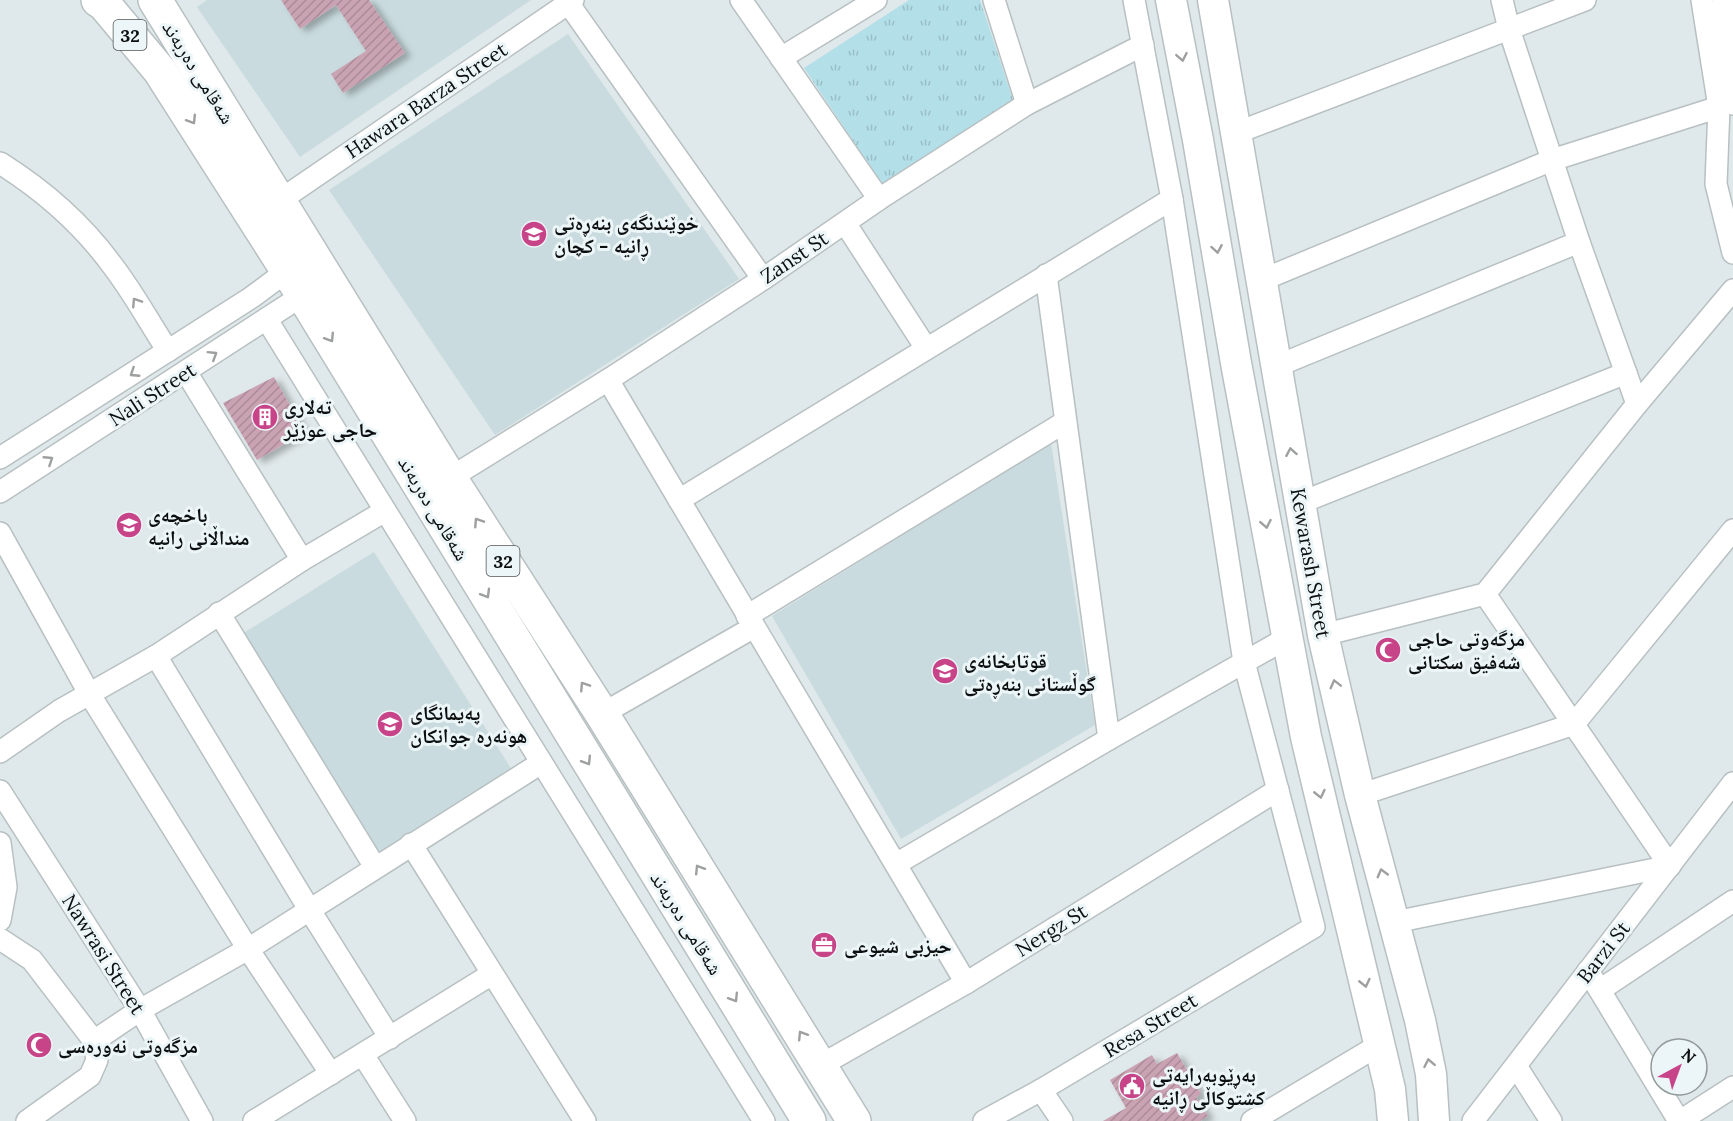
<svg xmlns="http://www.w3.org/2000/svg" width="1733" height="1121" viewBox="0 0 1733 1121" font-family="Lora,'Noto Naskh Arabic',serif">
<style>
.built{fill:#c9dbde}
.grass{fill:url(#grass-tufts)}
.building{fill:url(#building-hatch);filter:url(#shadow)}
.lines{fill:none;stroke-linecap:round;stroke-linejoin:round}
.street-casing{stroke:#b8c0c2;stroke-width:24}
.secondary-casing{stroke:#b8c0c2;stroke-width:33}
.highway-casing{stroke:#b8c0c2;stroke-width:36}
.street{stroke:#fff;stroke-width:21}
.secondary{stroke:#fff;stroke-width:30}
.highway{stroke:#fff;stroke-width:33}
.oneway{stroke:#9e9f9f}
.labels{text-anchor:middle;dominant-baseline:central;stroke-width:6;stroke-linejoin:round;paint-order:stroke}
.shield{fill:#ecf5f7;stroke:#4f5455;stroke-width:1.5}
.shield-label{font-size:18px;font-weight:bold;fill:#0c0f0f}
.street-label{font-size:20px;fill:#0c0f0f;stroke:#ecf5f7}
.poi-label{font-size:20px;font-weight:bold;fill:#0c0f0f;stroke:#ecf5f7;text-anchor:start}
</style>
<defs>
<pattern id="grass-tufts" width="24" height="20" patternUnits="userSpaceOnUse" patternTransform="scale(1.5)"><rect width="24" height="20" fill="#b3dfe9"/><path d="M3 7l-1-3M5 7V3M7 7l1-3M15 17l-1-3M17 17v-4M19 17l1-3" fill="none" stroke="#99bec7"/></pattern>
<pattern id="building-hatch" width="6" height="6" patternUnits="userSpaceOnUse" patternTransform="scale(1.5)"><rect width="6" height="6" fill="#caa3b3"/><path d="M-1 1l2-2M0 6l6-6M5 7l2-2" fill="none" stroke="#ac8b99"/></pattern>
<filter id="shadow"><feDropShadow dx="6" dy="3.5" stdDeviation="3" flood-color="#0004"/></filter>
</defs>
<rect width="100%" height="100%" fill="#dfe8ea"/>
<g class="built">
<path d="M207,0H531L300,157L197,7Z"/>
<path d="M568,34L739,279L495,435L329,190Z"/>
<path d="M1051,443L1095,725L901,839L772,616Z"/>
<path d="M374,552L512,770L383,852L376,849L242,634Z"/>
</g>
<path class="grass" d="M909,0H980L1013,100L1011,104L883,185L804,68Z"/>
<g class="building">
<path d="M281,0H369L405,53L343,93L331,74L366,51L336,5L300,29Z"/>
<path d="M274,377L305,432L257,460L223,403Z"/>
<path d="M1177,1053L1201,1094L1196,1097L1208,1116L1200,1121H1103L1126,1108L1110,1080L1152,1055L1157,1064Z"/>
</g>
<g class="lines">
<defs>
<g id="street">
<path d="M566,0L763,279"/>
<path d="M741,0L879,199"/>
<path d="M994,0L1027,104"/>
<path d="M1502,0L1509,29L1579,242L1637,404"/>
<path d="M1702,0L1719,107L1716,184L1733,253"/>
<path d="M1723,0L1731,100L1733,104"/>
<path d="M781,58L876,0"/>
<path d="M1236,133L1585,0"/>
<path d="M0,163C43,190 82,224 112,265C133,292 149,322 168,351"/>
<path d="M279,201L573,0"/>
<path d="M845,223L926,348"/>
<path d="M1046,275L1109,739"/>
<path d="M1262,280L1552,160L1719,107L1731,100"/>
<path d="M267,320L764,1121"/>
<path d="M1277,366L1579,242"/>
<path d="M186,372L302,560"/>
<path d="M608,380L966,983"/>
<path d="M0,458L252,297L287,271"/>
<path d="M450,478L608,380L763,279L879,199L1027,104L1143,45"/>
<path d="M0,492L303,295"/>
<path d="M679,500L1172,199"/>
<path d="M1300,503L1626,373"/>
<path d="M0,533L90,695L248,949L331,1074"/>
<path d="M219,613L375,867"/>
<path d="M747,616L1065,422"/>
<path d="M1323,635L1485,594L1637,404L1733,290"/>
<path d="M156,656L309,909L390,1038"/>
<path d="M602,714L754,627"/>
<path d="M0,752L59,711L156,656L302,560L385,511"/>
<path d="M0,791L140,1010L202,1121"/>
<path d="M1360,795L1574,724L1733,530"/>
<path d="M0,843L6,887L0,920"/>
<path d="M411,844L585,1121"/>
<path d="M896,864L1109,739L1287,638"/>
<path d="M1395,922L1670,866L1485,594"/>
<path d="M0,939L32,960L94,1041"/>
<path d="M1588,971L1679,1121"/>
<path d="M1600,990L1733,901"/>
<path d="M363,1055L405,1121"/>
<path d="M821,1065L966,983L1278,790"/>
<path d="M1516,1066L1551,1121"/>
<path d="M1041,1090L1062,1121"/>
<path d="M27,1121L90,1076L97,1060L94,1041L140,1010L248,949L541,763"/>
<path d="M254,1121L492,974"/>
<path d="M984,1121L1041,1090L1314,927L1244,662L1172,199L1134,0"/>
<path d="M1252,1121L1379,1045"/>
<path d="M1473,1121L1733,783"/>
<path d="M1680,1121L1733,1087"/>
</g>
<g id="secondary">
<path d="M1171,0L1198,140L1236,363L1306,737L1390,1089L1393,1121"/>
<path d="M1213,0L1323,635L1360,795L1420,1020L1431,1074L1434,1121"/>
</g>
<g id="highway">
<path d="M98,0L104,4L160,71L303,295L809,1121"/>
<path d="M155,0L450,478L602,714L854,1121"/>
</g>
</defs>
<use href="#street" class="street-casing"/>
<use href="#secondary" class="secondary-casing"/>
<use href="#highway" class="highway-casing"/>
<use href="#street" class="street"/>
<use href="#secondary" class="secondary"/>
<use href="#highway" class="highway"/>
</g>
<defs><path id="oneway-chevron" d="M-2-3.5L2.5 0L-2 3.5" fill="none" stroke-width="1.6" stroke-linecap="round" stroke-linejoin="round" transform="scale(1.5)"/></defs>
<g class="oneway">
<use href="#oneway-chevron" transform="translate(1182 57) rotate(79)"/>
<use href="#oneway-chevron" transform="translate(192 120) rotate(58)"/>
<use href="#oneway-chevron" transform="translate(1217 249) rotate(80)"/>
<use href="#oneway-chevron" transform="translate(136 302) rotate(-123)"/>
<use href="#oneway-chevron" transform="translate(330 338) rotate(58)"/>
<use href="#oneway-chevron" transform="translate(213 355) rotate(-32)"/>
<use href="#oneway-chevron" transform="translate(134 373) rotate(147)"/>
<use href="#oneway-chevron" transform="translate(1291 452) rotate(-100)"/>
<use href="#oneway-chevron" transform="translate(49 460) rotate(-33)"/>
<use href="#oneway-chevron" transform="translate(478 522) rotate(-123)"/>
<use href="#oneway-chevron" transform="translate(1266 524) rotate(79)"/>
<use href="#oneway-chevron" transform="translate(486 594) rotate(59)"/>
<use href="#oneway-chevron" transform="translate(1335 684) rotate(-104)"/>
<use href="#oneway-chevron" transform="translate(584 686) rotate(-123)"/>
<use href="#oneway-chevron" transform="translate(587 761) rotate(58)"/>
<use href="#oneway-chevron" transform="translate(1320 794) rotate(77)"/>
<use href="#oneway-chevron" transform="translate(699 869) rotate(-122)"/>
<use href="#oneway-chevron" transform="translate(1382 873) rotate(-105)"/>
<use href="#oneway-chevron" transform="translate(1365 983) rotate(77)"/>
<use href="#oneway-chevron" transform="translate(734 998) rotate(58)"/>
<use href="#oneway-chevron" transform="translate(802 1035) rotate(-122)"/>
<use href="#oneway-chevron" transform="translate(1429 1063) rotate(-101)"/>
</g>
<defs>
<symbol id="school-disc" viewBox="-11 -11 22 22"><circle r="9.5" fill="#c74489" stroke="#ecf5f7"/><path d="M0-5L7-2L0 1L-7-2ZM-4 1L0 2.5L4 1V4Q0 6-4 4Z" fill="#fff"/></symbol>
<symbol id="building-disc" viewBox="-11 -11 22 22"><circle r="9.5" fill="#c74489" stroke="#ecf5f7"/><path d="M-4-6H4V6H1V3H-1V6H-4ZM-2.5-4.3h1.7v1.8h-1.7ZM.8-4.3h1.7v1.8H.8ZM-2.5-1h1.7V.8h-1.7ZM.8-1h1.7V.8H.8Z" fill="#fff"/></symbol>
<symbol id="mosque-disc" viewBox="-11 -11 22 22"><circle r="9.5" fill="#c74489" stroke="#ecf5f7"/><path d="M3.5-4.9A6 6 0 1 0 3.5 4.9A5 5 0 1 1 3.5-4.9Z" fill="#fff"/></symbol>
<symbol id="office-disc" viewBox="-11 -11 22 22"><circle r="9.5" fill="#c74489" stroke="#ecf5f7"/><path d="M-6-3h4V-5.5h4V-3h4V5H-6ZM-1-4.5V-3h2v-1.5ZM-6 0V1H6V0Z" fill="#fff"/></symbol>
<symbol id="civic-disc" viewBox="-11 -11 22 22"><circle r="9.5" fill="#c74489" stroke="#ecf5f7"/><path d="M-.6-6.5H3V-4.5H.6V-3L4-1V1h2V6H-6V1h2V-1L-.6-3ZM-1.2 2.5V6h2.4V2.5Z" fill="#fff"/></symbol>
</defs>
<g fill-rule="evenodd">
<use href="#school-disc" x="519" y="219" width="30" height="30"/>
<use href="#building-disc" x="250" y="402" width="30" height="30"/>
<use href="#school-disc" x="114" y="510" width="30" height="30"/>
<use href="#mosque-disc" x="1373" y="635" width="30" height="30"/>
<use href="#school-disc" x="930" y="656" width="30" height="30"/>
<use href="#school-disc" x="375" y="709" width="30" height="30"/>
<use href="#office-disc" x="809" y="930" width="30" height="30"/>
<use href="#mosque-disc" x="24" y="1030" width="30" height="30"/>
<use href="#civic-disc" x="1117" y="1071" width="30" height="30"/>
</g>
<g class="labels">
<g class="shield">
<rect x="113.5" y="20" width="33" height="30" rx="4.5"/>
<rect x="486.5" y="546" width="33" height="30" rx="4.5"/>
</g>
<g class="shield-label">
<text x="130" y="35">32</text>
<text x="503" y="561">32</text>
</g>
<g class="street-label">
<text transform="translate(199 72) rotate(58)">شەقامی دەربەند</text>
<text transform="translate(426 100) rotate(-34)">Hawara Barza Street</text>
<text transform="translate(794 257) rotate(-34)">Zanst St</text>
<text transform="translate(152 394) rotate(-33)">Nali Street</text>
<text transform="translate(434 508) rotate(59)">شەقامی دەربەند</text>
<text transform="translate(1311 563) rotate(80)">Kewarash Street</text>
<text transform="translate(687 923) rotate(58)">شەقامی دەربەند</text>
<text transform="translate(1051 930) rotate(-32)">Nergz St</text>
<text transform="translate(1603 952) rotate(-52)">Barzi St</text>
<text transform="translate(104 954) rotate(58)">Nawrasi Street</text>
<text transform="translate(1150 1025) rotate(-31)">Resa Street</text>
</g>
<g class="poi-label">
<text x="554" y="222">خوێندنگەی بنەڕەتی<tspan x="554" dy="23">ڕانیە - کچان</tspan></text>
<text x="284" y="406">تەلاری<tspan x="284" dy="23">حاجی عوزێر</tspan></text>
<text x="148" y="514">باخچەی<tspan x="148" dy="23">منداڵانی رانیە</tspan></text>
<text x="1408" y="638">مزگەوتی حاجی<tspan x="1408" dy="23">شەفیق سکتانی</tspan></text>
<text x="964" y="660">قوتابخانه‌ی<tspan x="964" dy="23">گوڵستانی بنه‌ڕه‌تی</tspan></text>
<text x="410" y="712">پەیمانگای<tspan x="410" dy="23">هونەرە جوانکان</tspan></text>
<text x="844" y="945">حیزبی شیوعی</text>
<text x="58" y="1045">مزگەوتی نەورەسی</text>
<text x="1152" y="1074">بەڕێوبەرایەتی<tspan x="1152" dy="23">کشتوکاڵی ڕانیە</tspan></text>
</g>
</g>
<g transform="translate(1679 1067) rotate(41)"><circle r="28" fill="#ecf5f7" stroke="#92999a" stroke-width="1.5"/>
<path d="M0-4.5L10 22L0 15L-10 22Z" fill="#c74489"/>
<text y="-9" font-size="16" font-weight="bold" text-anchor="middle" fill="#0c0f0f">N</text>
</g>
</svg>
